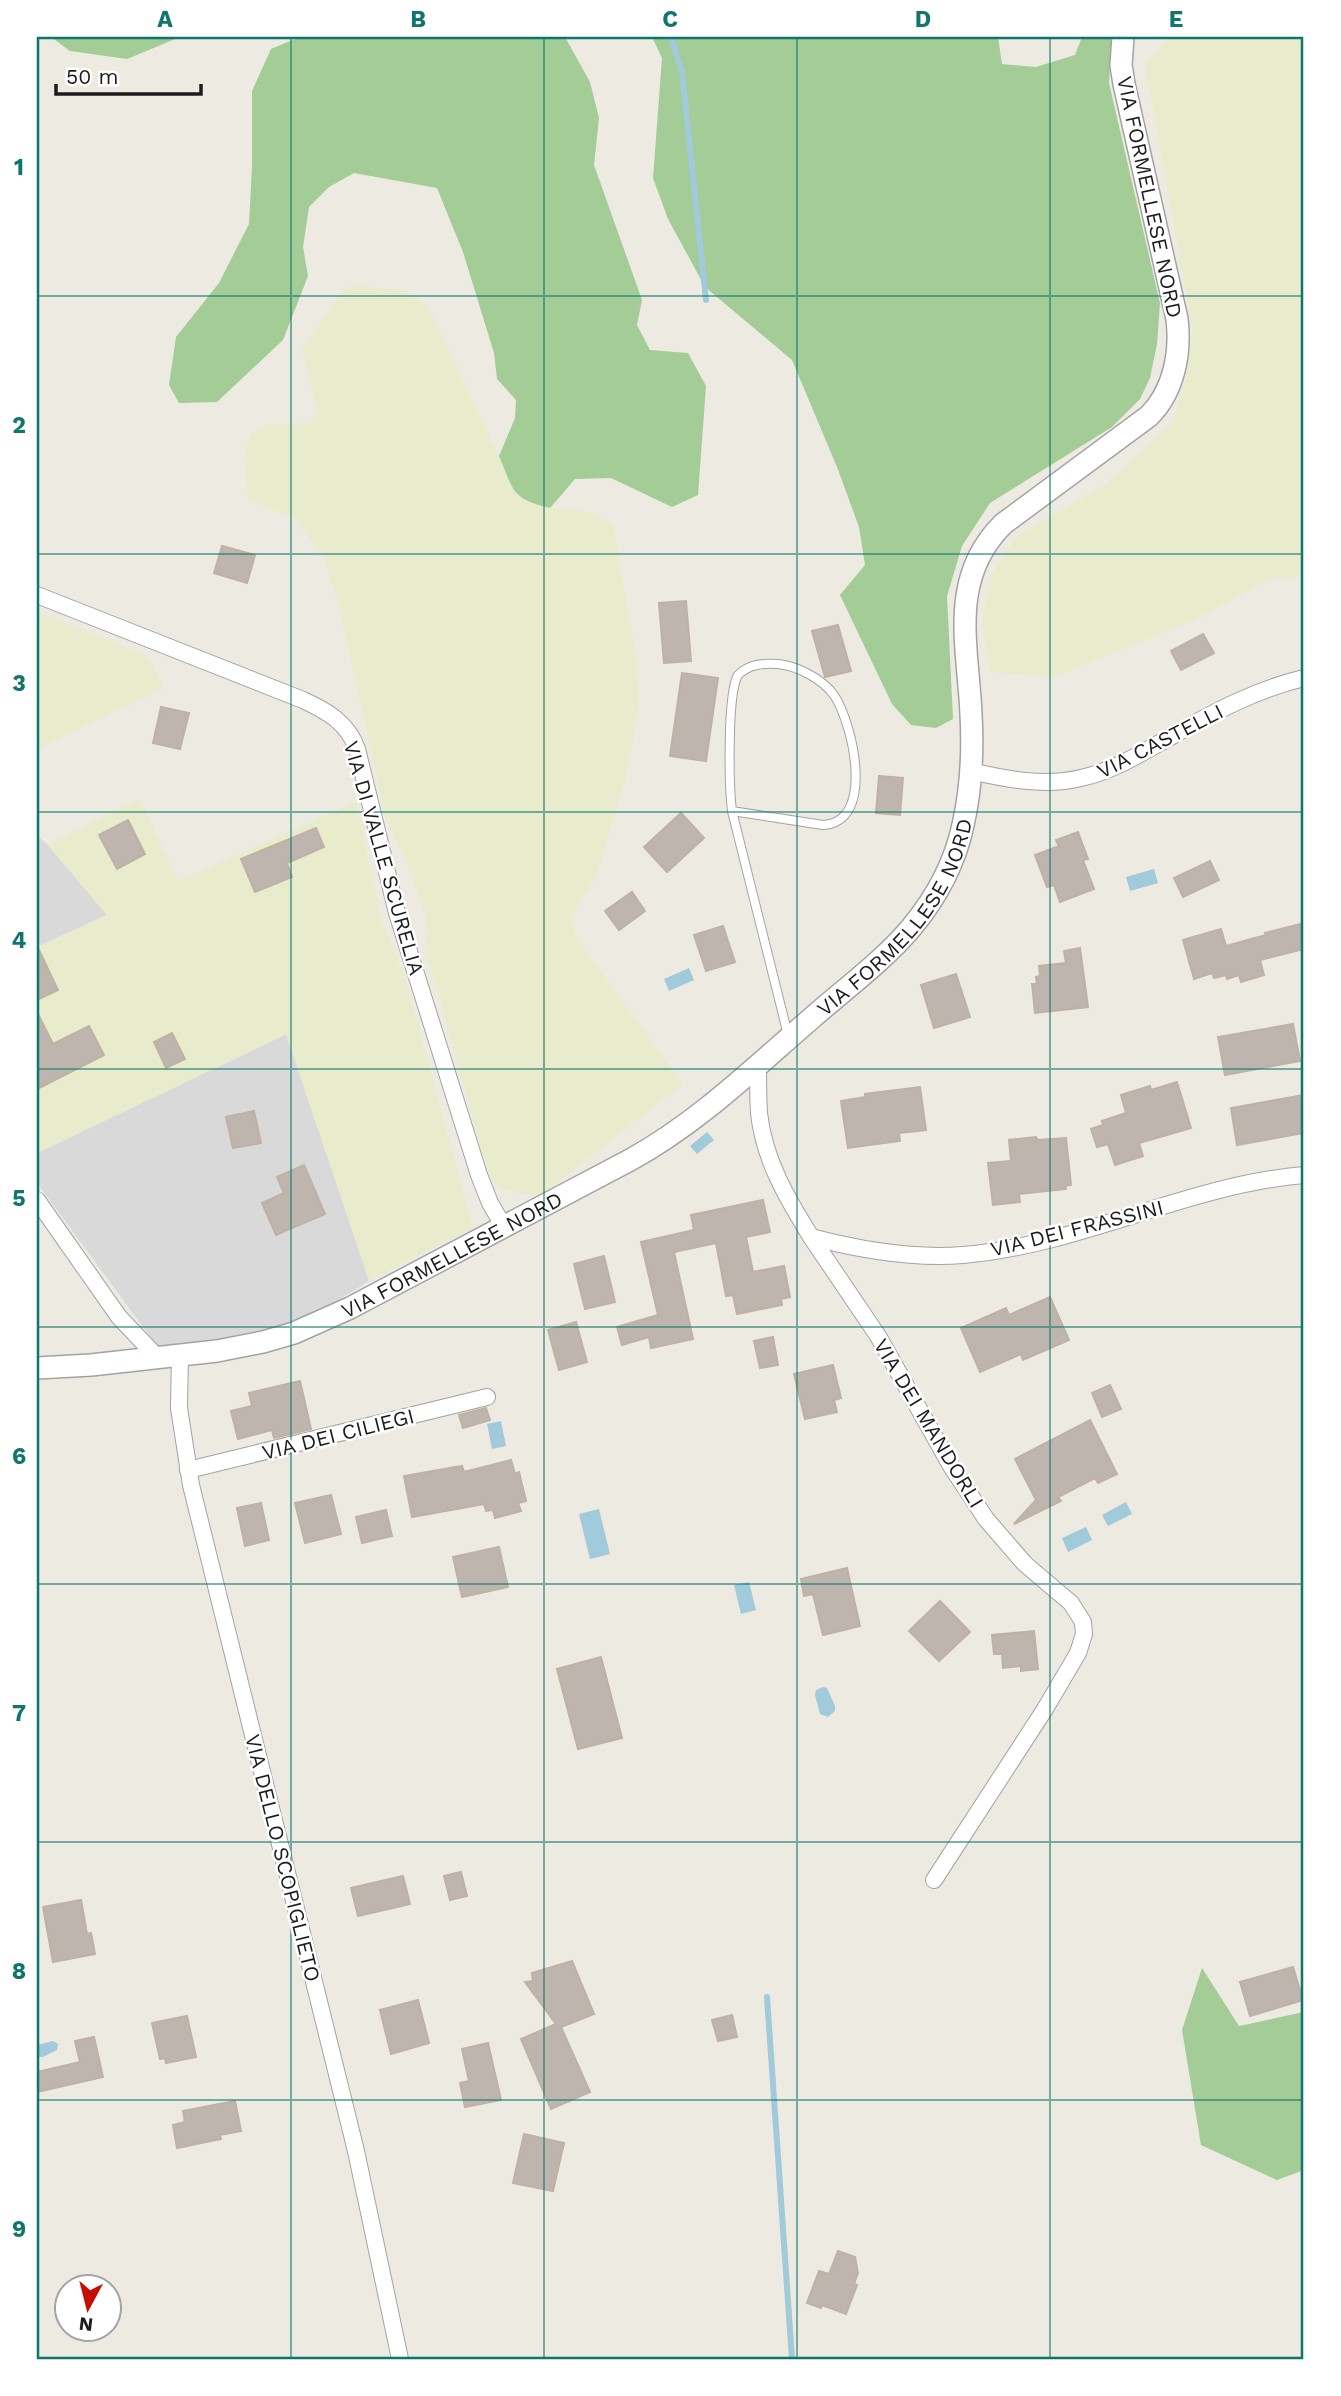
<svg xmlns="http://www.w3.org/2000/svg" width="1341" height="2396" viewBox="0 0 1341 2396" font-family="'Work Sans',sans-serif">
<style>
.residential{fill:#dad9d9}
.farmland{fill:#e8eccc}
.forest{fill:#a3cc96}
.water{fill:#a1cadb}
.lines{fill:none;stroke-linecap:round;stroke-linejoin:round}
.stream{stroke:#a1cadb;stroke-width:6}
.building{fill:#beb6ae;stroke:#bfb1a4;stroke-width:2}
.service-casing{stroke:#a3a3a3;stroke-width:10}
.minor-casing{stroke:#a3a3a3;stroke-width:18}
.tertiary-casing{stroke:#a3a3a3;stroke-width:24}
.service{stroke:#fff;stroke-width:8}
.minor{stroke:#fff;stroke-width:16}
.tertiary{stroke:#fff;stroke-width:21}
.grid{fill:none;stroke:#0f766e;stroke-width:2;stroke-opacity:0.55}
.labels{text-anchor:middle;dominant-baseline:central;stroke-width:5;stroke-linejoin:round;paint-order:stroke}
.street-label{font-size:21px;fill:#1c1c1c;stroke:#fff}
.neatline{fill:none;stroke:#0f766e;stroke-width:2.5}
.grid-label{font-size:23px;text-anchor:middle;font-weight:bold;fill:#0f766e}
</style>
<rect width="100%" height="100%" fill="#edeae1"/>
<g class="residential">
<path d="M37,836L47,844L107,915L37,947Z"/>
<path d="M287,1034L369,1281L332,1304L275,1329L197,1347L157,1346L37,1183V1153Z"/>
</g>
<g class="farmland">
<path d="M1170,37H1300L1304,85V577L1272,578L1197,619L1053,677L990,672L982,622L992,573L1017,536L1106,484L1172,422L1184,389L1193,332L1145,64Z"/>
<path d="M353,286L404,290L428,306L482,419L516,495L529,503L550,508L584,511L600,516L613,526L637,661L639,708L625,781L596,877L572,915L575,935L683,1084L539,1197L502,1189L490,1179L429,961L425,914L412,875L386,819L339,606L325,560L296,519L248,499L245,453L250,434L266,425L310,423L318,414L302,348L342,293Z"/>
<path d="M37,611L147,656L164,688L37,749Z"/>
<path d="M140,799L178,881L356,802L382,922L405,978L473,1228L369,1281L286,1034L37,1153V947L107,915L47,844Z"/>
</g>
<g class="forest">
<path d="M51,37H180L127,59L70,51Z"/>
<path d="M300,37H565L590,82L599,118L594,165L642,300L637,325L650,350L688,353L706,386L698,495L672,507L611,478L575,479L550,508C511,499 514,491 499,456L515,418L516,400L497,379L494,353L463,252L437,188L354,173L329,187L309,207L303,247L308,276L283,340L217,402L179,403L169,385L176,337L219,283L249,224L252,167V91L271,49Z"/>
<path d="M652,37H998L1002,64L1036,67L1075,55L1082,37H1112L1109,83L1160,303L1157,344L1150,378L1140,399L1112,427L990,503L962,546L947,596L953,719L936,728L911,725L892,704L840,595L865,565L859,527L837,467L792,360L705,287L668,219L653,178L662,58Z"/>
<path d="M1202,1968L1239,2026L1304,2012V2170L1277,2180L1201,2145L1182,2030Z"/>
</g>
<g class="water">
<path d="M1154,869L1158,883L1130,891L1126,877Z"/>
<path d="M689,968L694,980L669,991L664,979Z"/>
<path d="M707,1132L714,1140L697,1154L690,1146Z"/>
<path d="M501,1421L506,1446L492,1449L487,1424Z"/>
<path d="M1126,1502L1132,1514L1108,1526L1102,1515Z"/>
<path d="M599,1509L610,1554L590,1559L579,1514Z"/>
<path d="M1086,1527L1092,1540L1068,1552L1062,1538Z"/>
<path d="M749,1582L756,1610L741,1614L734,1585Z"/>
<path d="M823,1687L827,1688L835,1706V1711L828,1717L820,1714L815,1695L816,1690Z"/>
<path d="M53,2041L58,2044L57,2050L43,2057H37V2045Z"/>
</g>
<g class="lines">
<g class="stream">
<path d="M671,37L682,72L706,300"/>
<path d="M767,1997L792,2359"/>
</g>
</g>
<g class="building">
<path d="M222,546L255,555L247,583L214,573Z"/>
<path d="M686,601L691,661L664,663L659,603Z"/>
<path d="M838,625L851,671L825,677L812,631Z"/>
<path d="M1203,634L1214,653L1181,670L1171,651Z"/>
<path d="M682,673L718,678L706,761L670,756Z"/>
<path d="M161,707L189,713L180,749L153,743Z"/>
<path d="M879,776L903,778L900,815L876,813Z"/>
<path d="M681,813L704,838L667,872L644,847Z"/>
<path d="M128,820L145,854L117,869L99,835Z"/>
<path d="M316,828L324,847L287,863L292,877L255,892L241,859Z"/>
<path d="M1078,832L1088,859L1083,860L1094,889L1060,902L1054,885L1047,887L1035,855L1059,846L1056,840Z"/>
<path d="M1210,861L1219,880L1183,897L1174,878Z"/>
<path d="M632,892L645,911L619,930L605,911Z"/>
<path d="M1304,923V949L1260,960L1264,975L1241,982L1239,975L1227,979L1226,975L1214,978L1212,973L1194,979L1183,940L1221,929L1226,946L1266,935L1265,933Z"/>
<path d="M723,926L735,962L706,971L694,935Z"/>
<path d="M37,946L58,990L37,1000Z"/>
<path d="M1080,948L1088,1007L1035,1013L1032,984H1037L1036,977L1040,976L1039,966L1066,963L1064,951Z"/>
<path d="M956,974L970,1017L934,1028L921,985Z"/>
<path d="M37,1012L53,1044L89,1026L104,1055L37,1089Z"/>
<path d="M1293,1024L1300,1061L1225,1075L1218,1037Z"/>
<path d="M172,1033L185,1059L166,1068L154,1042Z"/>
<path d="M1177,1082L1191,1128L1139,1143L1143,1156L1115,1165L1108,1144L1097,1147L1091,1129L1103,1125L1102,1121L1126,1113L1121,1095L1150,1086L1151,1090Z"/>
<path d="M920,1087L926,1130L899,1133L900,1141L848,1148L841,1101L865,1097V1094Z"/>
<path d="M1304,1095V1133L1237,1145L1231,1108Z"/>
<path d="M254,1111L261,1143L233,1148L226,1117Z"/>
<path d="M1036,1137L1038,1140L1066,1138L1071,1185L1065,1186L1066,1189L1019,1194L1020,1202L993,1205L988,1163L1011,1161L1009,1140Z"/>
<path d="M304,1165L325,1214L276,1235L262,1203L284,1193L277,1177Z"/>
<path d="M763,1200L770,1232L746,1237L753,1272L784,1266L790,1297L781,1299L782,1305L737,1314L733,1295L726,1296L716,1243L674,1252L693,1339L651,1348L649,1337L622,1345L617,1327L658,1315L641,1242L694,1230L691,1215Z"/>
<path d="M604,1256L615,1302L585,1309L574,1264Z"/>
<path d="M1050,1297L1069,1340L1023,1360L1021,1354L980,1372L961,1328L1006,1308L1009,1315Z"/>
<path d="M576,1322L587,1362L559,1370L548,1330Z"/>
<path d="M773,1337L778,1365L760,1368L754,1341Z"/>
<path d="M833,1365L841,1398L834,1400L837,1412L805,1419L794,1374Z"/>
<path d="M300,1381L311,1429L274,1438L272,1430L238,1439L231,1411L252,1406L249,1393Z"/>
<path d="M1110,1385L1121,1409L1102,1417L1092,1393Z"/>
<path d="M486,1408L490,1420L463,1428L459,1415Z"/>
<path d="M1090,1420L1117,1474L1098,1483L1095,1478L1058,1497L1061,1501L1014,1524L1036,1500L1015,1459Z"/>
<path d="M511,1460L515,1474L519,1472L526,1501L518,1503L521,1511L495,1518L493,1510L486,1511L484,1504L412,1517L404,1476L462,1466L464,1472Z"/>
<path d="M331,1495L341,1534L305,1543L295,1503Z"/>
<path d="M261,1503L269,1540L245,1546L237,1508Z"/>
<path d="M386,1510L392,1536L362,1543L356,1517Z"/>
<path d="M499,1547L508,1587L462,1597L453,1557Z"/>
<path d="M847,1568L860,1626L823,1635L813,1594L804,1596L801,1579Z"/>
<path d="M940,1601L970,1632L939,1661L909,1631Z"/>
<path d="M1034,1631L1038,1669L1021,1671V1666L1003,1668L1002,1654H994L992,1635Z"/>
<path d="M601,1657L622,1738L578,1749L557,1669Z"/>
<path d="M461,1872L467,1896L450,1900L444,1876Z"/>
<path d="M403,1876L410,1904L358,1916L351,1888Z"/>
<path d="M81,1900L87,1934L91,1933L95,1954L53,1962L43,1907Z"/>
<path d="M572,1961L594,2014L561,2027L590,2092L551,2109L521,2039L556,2024L525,1982L533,1981L532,1973Z"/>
<path d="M1293,1967L1303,2000L1250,2016L1240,1982Z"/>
<path d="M418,2000L429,2043L391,2054L380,2010Z"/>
<path d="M732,2015L737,2037L718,2041L712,2020Z"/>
<path d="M187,2016L196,2057L166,2063L165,2058L160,2059L152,2023Z"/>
<path d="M94,2037L103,2077L37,2092V2072L80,2062L75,2041Z"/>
<path d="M488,2043L501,2100L465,2107L460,2083L469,2081L462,2049Z"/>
<path d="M235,2101L241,2131L220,2135L221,2139L177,2148L173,2125L185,2122L183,2111Z"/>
<path d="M524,2134L564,2143L553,2191L513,2183Z"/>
<path d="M838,2251L855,2257L858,2273L854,2284L857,2285L846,2314L822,2305L821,2308L807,2303L819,2271L829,2274Z"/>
</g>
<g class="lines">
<defs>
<path id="service" d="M732,811L823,825C876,822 853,724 834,695C822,679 798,666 778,664C763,663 749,664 738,675C727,694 729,787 732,811L788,1035"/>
<g id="minor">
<path d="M37,595L303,700C327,711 348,723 357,749L397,913L479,1175L490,1203L504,1227"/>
<path d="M970,771C1006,779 1044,787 1081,778C1114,771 1143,752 1172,736C1214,712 1257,689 1304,678"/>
<path d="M758,1064C758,1081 758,1097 759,1113C764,1160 787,1198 811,1237C860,1250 912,1259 963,1255C1081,1245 1187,1185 1304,1175"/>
<path d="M37,1200L119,1317L158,1358"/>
<path d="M811,1237L878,1336L951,1466L986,1519L1025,1564L1071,1603L1083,1622L1084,1634L1078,1653L1045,1709L934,1880"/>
<path d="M180,1355L179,1408L191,1485L356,2151L400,2359"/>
<path d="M188,1470L487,1397"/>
</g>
<g id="tertiary">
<path id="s1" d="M37,1368L91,1365L217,1351L263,1342L294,1333L350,1308L630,1160C698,1123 755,1067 813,1017C846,988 883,961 911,928C936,898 955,863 963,825C971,790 973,750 971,714C968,646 948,579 1003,524L1149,416C1174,391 1181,353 1177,319L1124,84L1121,65L1123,37"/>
</g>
</defs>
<use href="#service" class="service-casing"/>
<use href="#minor" class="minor-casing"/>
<use href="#tertiary" class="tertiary-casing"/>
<use href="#service" class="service"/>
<use href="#minor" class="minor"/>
<use href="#tertiary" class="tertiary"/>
</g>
<path class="grid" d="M291,37V2359M544,37V2359M797,37V2359M1050,37V2359M37,296H1304M37,554H1304M37,812H1304M37,1069H1304M37,1327H1304M37,1584H1304M37,1842H1304M37,2100H1304"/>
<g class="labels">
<g class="street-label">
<text transform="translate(1150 197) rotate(78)">VIA FORMELLESE NORD</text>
<text transform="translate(1160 741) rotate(-27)">VIA CASTELLI</text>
<text transform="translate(384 858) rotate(74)">VIA DI VALLE SCURELIA</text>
<text stroke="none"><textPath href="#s1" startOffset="1003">VIA FORMELLESE NORD</textPath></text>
<text transform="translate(1077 1228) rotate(-14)">VIA DEI FRASSINI</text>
<text stroke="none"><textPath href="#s1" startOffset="436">VIA FORMELLESE NORD</textPath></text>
<text transform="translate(929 1423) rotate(59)">VIA DEI MANDORLI</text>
<text transform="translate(338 1434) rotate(-14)">VIA DEI CILIEGI</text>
<text transform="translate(283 1858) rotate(76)">VIA DELLO SCOPIGLIETO</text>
</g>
</g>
<rect width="1341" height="2396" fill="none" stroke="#ffffff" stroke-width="77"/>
<g transform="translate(88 2308) rotate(187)"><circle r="33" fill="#ffffff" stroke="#a4a4a4" stroke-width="2"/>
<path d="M0-5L12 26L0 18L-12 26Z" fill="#c60d02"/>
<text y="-10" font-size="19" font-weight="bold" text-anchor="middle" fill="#1c1c1c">N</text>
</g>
<path d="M56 84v10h145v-10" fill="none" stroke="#1c1c1c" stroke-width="3.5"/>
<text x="66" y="84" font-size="21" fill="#1c1c1c" stroke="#ffffff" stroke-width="5" paint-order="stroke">50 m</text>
<rect x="38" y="38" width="1264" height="2320" class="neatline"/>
<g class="grid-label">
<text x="165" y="27">A</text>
<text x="418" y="27">B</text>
<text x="670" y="27">C</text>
<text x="923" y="27">D</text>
<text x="1176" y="27">E</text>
<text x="19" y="175">1</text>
<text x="19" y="433">2</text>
<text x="19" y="691">3</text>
<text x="19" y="948">4</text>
<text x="19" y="1206">5</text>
<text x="19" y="1464">6</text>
<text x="19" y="1721">7</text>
<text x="19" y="1979">8</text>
<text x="19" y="2237">9</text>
</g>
</svg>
